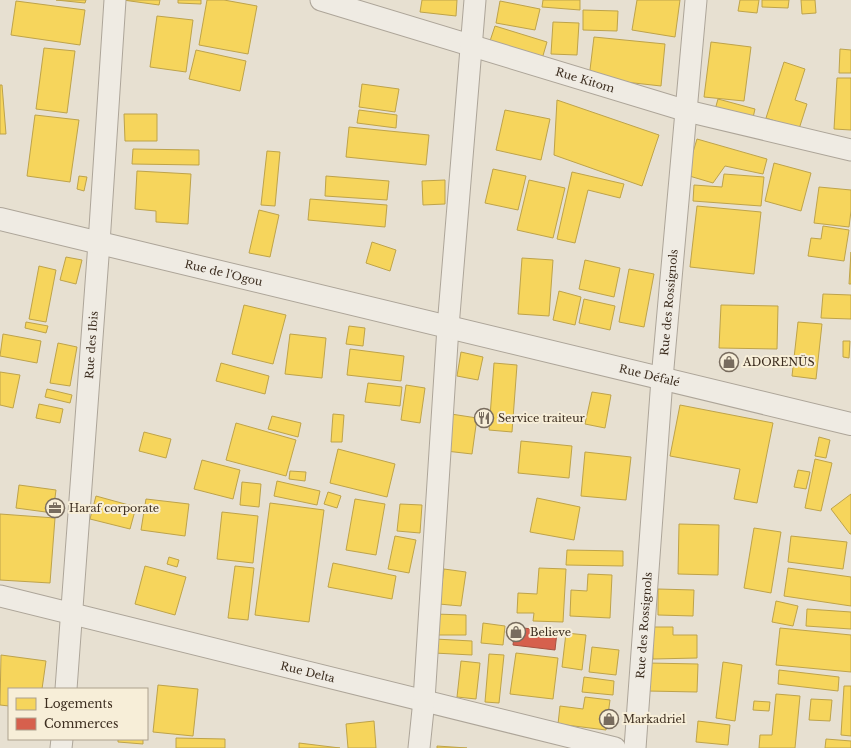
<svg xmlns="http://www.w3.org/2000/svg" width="851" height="748" viewBox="0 0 851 748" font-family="'Libre Baskerville',serif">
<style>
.homes{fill:#f6d55c;stroke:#bea34a}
.shops{fill:#d6604d;stroke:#a85140}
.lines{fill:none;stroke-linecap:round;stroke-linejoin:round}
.minor-casing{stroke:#ada599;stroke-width:23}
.tertiary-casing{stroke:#ada599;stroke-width:24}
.minor{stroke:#efebe3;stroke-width:21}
.tertiary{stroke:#efebe3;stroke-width:22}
.labels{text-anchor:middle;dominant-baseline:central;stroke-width:4;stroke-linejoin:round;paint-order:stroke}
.street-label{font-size:11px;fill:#3d2e20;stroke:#f7eed8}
.poi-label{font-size:11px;fill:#3d2e20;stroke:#f7eed8;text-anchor:start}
</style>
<rect width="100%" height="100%" fill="#e7e0d1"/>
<g class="homes">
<path d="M56,0H86L85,3Z"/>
<path d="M123,0H160L159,5Z"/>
<path d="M178,0H201V4L178,3Z"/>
<path d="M207,0H224L257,6L248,54L199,45Z"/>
<path d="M422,0H457L456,16L420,12Z"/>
<path d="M543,0H580V10L542,7Z"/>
<path d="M637,0H680L675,37L632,30Z"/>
<path d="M740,0H759L757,13L738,11Z"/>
<path d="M762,0H789L788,8L762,7Z"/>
<path d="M801,0H815L816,13L802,14Z"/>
<path d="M16,1L85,10L80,45L11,35Z"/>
<path d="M500,1L540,9L535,30L496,23Z"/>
<path d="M583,10L618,11L617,31L583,30Z"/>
<path d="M157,16L193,20L186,72L150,67Z"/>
<path d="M553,22L579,23L577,55L551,54Z"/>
<path d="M495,26L547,42L542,59L489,44Z"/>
<path d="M594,37L665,44L661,86L589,78Z"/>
<path d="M711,42L751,47L744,101L704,97Z"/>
<path d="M44,48L75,51L67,113L36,109Z"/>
<path d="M840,49L851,50V73H839Z"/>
<path d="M196,50L246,61L240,91L189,79Z"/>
<path d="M784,62L805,69L795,100L807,104L799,129L766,118Z"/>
<path d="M837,78H851V130L834,129Z"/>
<path d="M362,84L399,89L395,112L359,107Z"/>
<path d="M0,85H2L6,134H0Z"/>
<path d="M718,99L755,109L752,122L714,113Z"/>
<path d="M557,100L659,135L642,186L554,155Z"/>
<path d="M359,110L397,115L396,128L357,123Z"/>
<path d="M505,110L550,119L541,160L496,150Z"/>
<path d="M124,114H157V141H125Z"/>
<path d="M35,115L79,120L70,182L27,176Z"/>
<path d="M349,127L429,135L426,165L346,157Z"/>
<path d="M697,139L767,159L763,174L725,166L713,183L686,175Z"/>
<path d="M133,149L199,150V165L132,164Z"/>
<path d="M267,151L280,152L275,206L261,205Z"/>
<path d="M774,163L811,173L801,211L765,201Z"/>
<path d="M493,169L526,176L518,210L485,203Z"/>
<path d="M137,171L191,174L188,224L156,222V211L135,209Z"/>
<path d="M572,172L624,184L620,198L588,190L575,243L557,239Z"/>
<path d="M724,174L764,177L761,206L693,201L694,185L722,187Z"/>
<path d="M79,176L87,177L84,191L77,189Z"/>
<path d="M326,176L389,181L387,200L325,196Z"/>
<path d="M445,180V204L423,205L422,181Z"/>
<path d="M529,180L565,188L553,238L517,230Z"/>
<path d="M819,187L851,190V211L849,227L814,223Z"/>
<path d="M310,199L387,205L385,227L308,220Z"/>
<path d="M697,206L761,212L754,274L690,267Z"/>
<path d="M259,210L279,215L270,257L249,253Z"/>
<path d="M823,226L849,230L844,261L808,256L811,238L821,239Z"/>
<path d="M372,242L396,250L390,271L366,263Z"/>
<path d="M851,252V284H849Z"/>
<path d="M66,257L82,260L76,284L60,280Z"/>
<path d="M522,258L553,260L549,316L518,314Z"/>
<path d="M585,260L620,268L614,297L579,289Z"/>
<path d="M39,266L56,270L46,322L29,319Z"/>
<path d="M629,269L654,274L644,327L619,322Z"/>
<path d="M559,291L581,297L575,325L553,320Z"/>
<path d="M823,294L851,295V319L821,318Z"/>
<path d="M584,299L615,306L610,330L579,323Z"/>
<path d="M244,305L286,315L273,364L232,354Z"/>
<path d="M721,305L778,306L777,349L719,348Z"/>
<path d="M26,322L48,326L46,333L25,328Z"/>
<path d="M798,322L822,324L816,379L792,376Z"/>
<path d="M349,326L365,328L363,346L346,344Z"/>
<path d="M3,334L41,341L37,363L0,356Z"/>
<path d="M290,334L326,338L322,378L285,374Z"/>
<path d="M843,341H850L849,358L843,357Z"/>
<path d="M58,343L77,347L70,386L50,383Z"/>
<path d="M350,349L404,356L401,381L347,375Z"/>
<path d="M461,352L483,357L478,380L457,376Z"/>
<path d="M221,363L269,376L265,394L216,381Z"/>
<path d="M494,363L517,365L512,432L489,430Z"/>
<path d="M0,372L20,375L13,408L0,405Z"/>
<path d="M368,383L402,387L400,406L365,402Z"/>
<path d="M406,385L425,388L420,423L401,420Z"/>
<path d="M47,389L72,395L70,403L45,397Z"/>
<path d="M592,392L611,395L605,428L585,424Z"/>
<path d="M39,404L63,409L60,423L36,418Z"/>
<path d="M680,405L773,423L757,503L734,499L740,469L670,456Z"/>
<path d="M333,414L344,415L342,442H331Z"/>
<path d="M451,414L477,418L472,454L446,451Z"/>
<path d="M272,416L301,423L298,437L268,429Z"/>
<path d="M236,423L296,440L286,476L226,460Z"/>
<path d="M144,432L171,439L166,458L139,451Z"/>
<path d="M819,437L830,440L826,458L815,456Z"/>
<path d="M521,441L572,446L569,478L518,473Z"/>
<path d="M338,449L395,464L387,497L330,483Z"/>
<path d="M585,452L631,457L626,500L581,496Z"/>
<path d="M815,459L832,463L821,511L805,508Z"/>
<path d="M202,460L240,470L233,499L194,489Z"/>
<path d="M798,470L810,472L806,489L794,487Z"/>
<path d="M290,471L306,472L305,481L289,479Z"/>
<path d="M277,481L320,491L317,505L274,496Z"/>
<path d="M242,482L261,484L259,507L240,505Z"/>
<path d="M19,485L56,490L53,513L16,508Z"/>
<path d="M328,492L341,496L337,508L324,504Z"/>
<path d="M851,494V534H850L831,509Z"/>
<path d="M96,496L136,507L130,529L90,519Z"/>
<path d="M537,498L580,507L574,540L530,532Z"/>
<path d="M146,499L189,504L185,536L141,530Z"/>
<path d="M355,499L385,504L376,555L346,550Z"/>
<path d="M270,503L324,510L309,622L255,615Z"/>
<path d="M400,504L422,505L420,533L397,531Z"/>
<path d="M222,512L258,516L253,563L217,559Z"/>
<path d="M0,514L55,518L50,583L0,580Z"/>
<path d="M679,524L719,525L718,575L678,574Z"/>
<path d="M754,528L781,532L771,593L744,588Z"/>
<path d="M395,536L416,540L409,573L388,569Z"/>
<path d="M791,536L847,542L843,569L788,562Z"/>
<path d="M567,550L623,551V566L566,565Z"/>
<path d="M169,557L179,560L177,567L167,564Z"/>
<path d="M333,563L396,576L392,599L328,587Z"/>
<path d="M145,566L186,577L175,615L135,604Z"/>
<path d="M235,566L254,568L248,620L228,618Z"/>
<path d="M539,568L566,569L563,622L533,621L534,613H517L518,593L537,594Z"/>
<path d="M788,568L851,577V606L784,596Z"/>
<path d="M444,569L466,572L461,606L439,604Z"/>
<path d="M588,574L612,575L610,618L570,616L571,590L587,591Z"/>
<path d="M658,589L694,590L693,616L658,615Z"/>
<path d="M776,601L798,606L793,626L772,622Z"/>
<path d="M807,609L851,612V629L806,626Z"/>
<path d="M434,614L466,615V635H433Z"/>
<path d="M483,623L505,626L503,645L481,643Z"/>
<path d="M652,627H673V635H697V658L653,659Z"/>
<path d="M780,628L851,635V672L776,665Z"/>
<path d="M566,633L586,635L582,670L562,667Z"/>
<path d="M435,639L472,641V655L434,653Z"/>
<path d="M592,647L619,650L616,675L589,672Z"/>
<path d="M516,653L558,658L553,699L510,694Z"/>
<path d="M489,654L504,655L499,703L485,702Z"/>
<path d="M1,655L46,661L42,689H9V706L0,705Z"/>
<path d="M461,661L480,663L476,699L457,697Z"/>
<path d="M723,662L742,665L735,721L716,718Z"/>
<path d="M648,663L698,664L697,692L647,691Z"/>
<path d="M779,670L839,677L838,691L778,684Z"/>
<path d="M584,677L614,681L613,695L582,692Z"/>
<path d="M158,685L198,689L193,736L153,732Z"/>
<path d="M844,686H851V736L841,735Z"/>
<path d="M776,694L800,696L795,748H759L760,735H772Z"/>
<path d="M585,697L610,700L606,730L558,724L560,706L583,709Z"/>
<path d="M811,699L832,700L830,721L809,720Z"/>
<path d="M754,701L770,702L769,711L753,710Z"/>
<path d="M374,721L376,748H348L346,724Z"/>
<path d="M698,721L730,725L728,745L696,742Z"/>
<path d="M176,738L225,739V748H176Z"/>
<path d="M118,739H143V744L118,742Z"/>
<path d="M826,739L851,741V748H825Z"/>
<path d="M299,743L340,748H299Z"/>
<path d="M437,746L467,748H437Z"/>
</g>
<path class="shops" d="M515,627L557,632L555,650L513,645Z"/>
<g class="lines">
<defs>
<g id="minor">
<path id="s1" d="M321,0L687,111L851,150"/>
<path id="s2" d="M0,596L615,748"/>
<path id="s3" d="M66,689L99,243L115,0"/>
<path d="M61,748L62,739"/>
<path d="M419,748L424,700L448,327L475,0"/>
<path id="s4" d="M635,748L662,379L696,0"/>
</g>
<g id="tertiary">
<path id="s5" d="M0,219L851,424"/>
</g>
</defs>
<use href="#minor" class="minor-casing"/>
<use href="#tertiary" class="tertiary-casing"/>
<use href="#minor" class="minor"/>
<use href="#tertiary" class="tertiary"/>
</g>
<defs>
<symbol id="shop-ring" viewBox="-11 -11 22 22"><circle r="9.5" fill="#f7eed8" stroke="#786c5e" stroke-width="1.5"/><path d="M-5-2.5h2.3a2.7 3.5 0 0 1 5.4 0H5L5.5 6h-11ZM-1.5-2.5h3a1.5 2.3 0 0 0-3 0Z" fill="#786c5e"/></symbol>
<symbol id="restaurant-ring" viewBox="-11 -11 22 22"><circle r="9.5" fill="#f7eed8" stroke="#786c5e" stroke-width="1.5"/><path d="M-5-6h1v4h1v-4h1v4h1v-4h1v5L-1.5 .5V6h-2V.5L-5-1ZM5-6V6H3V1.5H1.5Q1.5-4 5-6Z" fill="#786c5e"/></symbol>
<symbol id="office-ring" viewBox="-11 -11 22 22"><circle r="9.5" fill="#f7eed8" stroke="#786c5e" stroke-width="1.5"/><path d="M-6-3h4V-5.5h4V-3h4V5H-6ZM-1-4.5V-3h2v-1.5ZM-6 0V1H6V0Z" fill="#786c5e"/></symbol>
</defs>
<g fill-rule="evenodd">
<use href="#shop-ring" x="718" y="351" width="22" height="22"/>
<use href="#restaurant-ring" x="473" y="407" width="22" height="22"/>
<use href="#office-ring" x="44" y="497" width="22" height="22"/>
<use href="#shop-ring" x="505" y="621" width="22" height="22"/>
<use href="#shop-ring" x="598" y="708" width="22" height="22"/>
</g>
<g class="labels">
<g class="street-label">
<text stroke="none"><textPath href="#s1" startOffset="276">Rue Kitom</textPath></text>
<text stroke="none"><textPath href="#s5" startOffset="230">Rue de l'Ogou</textPath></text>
<text stroke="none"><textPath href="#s4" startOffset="447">Rue des Rossignols</textPath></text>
<text stroke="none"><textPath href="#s3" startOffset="345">Rue des Ibis</textPath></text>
<text stroke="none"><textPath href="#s5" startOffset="668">Rue Défalé</textPath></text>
<text stroke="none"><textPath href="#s4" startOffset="123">Rue des Rossignols</textPath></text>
<text stroke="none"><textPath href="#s2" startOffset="317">Rue Delta</textPath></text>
</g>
<g class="poi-label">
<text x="743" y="362">ADORENÜS</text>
<text x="498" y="418">Service traiteur</text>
<text x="69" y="508">Haraf corporate</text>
<text x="530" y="632">Believe</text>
<text x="623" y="719">Markadriel</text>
</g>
</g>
<rect x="8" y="688" width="140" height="52" fill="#f7eed8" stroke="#ada18e"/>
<rect x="16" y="698" width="20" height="12" fill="#f6d55c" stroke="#ada18e"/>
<text x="44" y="708" font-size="12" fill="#3d2e20">Logements</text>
<rect x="16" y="718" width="20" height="12" fill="#d6604d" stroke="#ada18e"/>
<text x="44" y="728" font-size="12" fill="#3d2e20">Commerces</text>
</svg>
